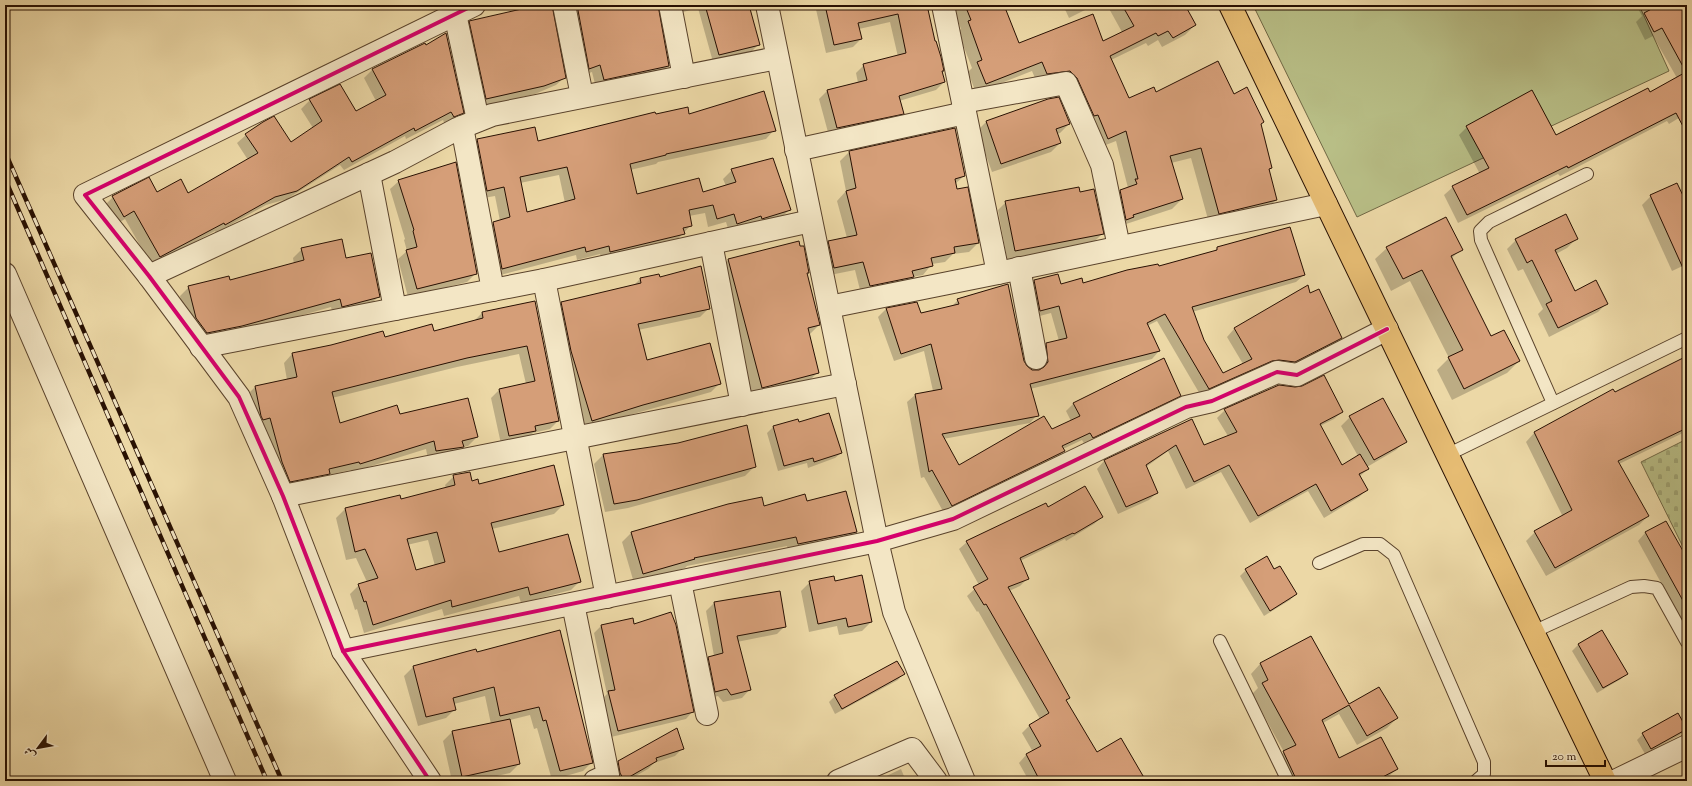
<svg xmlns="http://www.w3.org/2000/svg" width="1692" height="786" viewBox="0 0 1692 786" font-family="'Sorts Mill Goudy',Amiri,serif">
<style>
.cemetery{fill:url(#cemetery-stones);stroke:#706744}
.park{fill:#b8be86;stroke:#706744}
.shadow{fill:#0003;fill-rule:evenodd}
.building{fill:#d59e78;stroke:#281002;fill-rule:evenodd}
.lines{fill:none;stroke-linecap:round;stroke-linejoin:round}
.service-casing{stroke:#59422b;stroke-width:14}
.minor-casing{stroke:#59422b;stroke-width:24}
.primary-casing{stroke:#281002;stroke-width:24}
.service{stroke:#f3e6c5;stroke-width:12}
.minor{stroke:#f3e6c5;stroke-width:22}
.primary{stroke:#e6bc73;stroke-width:22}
.rail-casing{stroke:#281002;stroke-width:4.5}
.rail{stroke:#f3e6c5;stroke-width:3;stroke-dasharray:9;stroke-linecap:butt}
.cycleway-casing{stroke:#f3e6c5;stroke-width:6}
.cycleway{stroke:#d6006c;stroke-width:4}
</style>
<defs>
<pattern id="cemetery-stones" width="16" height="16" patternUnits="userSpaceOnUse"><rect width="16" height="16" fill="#b8be86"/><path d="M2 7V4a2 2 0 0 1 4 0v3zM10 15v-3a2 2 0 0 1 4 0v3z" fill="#9ea272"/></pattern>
</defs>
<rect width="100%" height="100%" fill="#ecd8a6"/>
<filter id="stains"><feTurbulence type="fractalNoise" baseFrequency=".005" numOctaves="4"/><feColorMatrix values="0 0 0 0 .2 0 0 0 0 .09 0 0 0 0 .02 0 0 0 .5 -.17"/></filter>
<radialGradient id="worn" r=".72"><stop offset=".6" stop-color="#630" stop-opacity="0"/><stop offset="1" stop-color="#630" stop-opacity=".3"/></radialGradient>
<path class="cemetery" d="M1687,439V555L1641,462Z"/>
<path class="park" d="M1253,5H1639L1669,71L1357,217Z"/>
<g class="shadow">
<path d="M543,5H551L565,77L556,85L535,94L478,107L462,30L470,22Z"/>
<path d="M564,5H657L668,66L660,74L596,88L592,72L581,76Z"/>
<path d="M673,5H748L759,44L752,51L713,62L698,8L676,14Z"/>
<path d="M815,5H926L944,82L936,90L899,101L903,113L894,121L829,136L819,99L827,91L858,83L856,73L864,65L898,57L890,22L859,29L861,39L853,47L826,53Z"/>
<path d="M952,5H1011L1005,10L1018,44L1102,42L1122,32L1107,5H1184L1195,25L1185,35L1162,47L1158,40L1148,46L1146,43L1111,60L1128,99L1156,93L1233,95L1260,125L1271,168L1268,171L1276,200L1266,210L1209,223L1191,158L1171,163L1182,199L1172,209L1126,224L1123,227L1110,201L1120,190L1128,188L1116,141L1098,148L1065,84L1037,83L1032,71L976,93L968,72L972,68L958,32L961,29Z"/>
<path d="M1063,5H1095L1069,18Z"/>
<path d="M1636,5H1687V113L1669,124L1667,121L1560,176L1558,174L1458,223L1444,195L1453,187L1480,174L1459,135L1467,127L1556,136L1649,93L1677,78L1653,36L1645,40L1636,22L1642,16Z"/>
<path d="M372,70L463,113L454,121L445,125L443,120L406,139L405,136L344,170L340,165L287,199L266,205L216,233L215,231L151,265L125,219L115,225L104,206L113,197L157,193L188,194L248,160L237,143L246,135L291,143L313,128L301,109L310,100L356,113L376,101L364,78Z"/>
<path d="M655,115H688L774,130L766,139L658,162L656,164L630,170L637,195L702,193L726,186L723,179L732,170L789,210L781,218L729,232L726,222L708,227L705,213L689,216L691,225L675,242L602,260L600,254L577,260L576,255L493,277L484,231L493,223L500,221L495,196L478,199L469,149L478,140L537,142ZM559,175L565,203L526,213L520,183Z"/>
<path d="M986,122L1069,124L1060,133L1057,134L1060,143L1051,152L992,172L977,131Z"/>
<path d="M955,129L964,176L955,184L978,243L969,252L953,254L945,262L932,264L923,275L912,277L904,286L861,294L855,270L825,276L820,251L829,242L847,238L837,201L846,191L840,161L849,152Z"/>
<path d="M399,181L476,273L467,282L408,297L398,259L407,251L404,240L405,239L390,189Z"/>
<path d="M1079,193L1102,234L1094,242L1007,259L998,210L1006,202Z"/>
<path d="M1651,196L1687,207V264L1672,271L1642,205Z"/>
<path d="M1576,239L1567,248L1556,254L1575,292L1607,303L1598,312L1549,337L1538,314L1543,309L1523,269L1518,271L1507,249L1516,240Z"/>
<path d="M798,242L808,272L806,274L819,325L809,335L818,372L806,384L750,399L716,272L728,260Z"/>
<path d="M1217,248L1304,275L1296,282L1192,312L1203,340L1223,374L1243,364L1227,337L1234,329L1308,287L1310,294L1340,338L1333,346L1286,369L1201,396L1157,321L1147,326L1159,351L1152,359L1030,389L1037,415L1030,423L943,439L959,466L1052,431L1071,421L1066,411L1074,403L1180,395L1172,403L1085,445L1082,440L1063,449L1064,451L1056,459L944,513L924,477L921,478L907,402L915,395L933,391L924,351L894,361L878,317L886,309L916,303L920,314L951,307L958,300L1023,361L1026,367L1031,371L1041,370L1039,352L1046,344L1059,341L1051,313L1032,318L1027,289L1034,281L1060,285L1082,284L1158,267L1214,252Z"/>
<path d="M1387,248L1461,249L1451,259L1491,337L1519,361L1507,373L1452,400L1437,370L1449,358L1410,281L1391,291L1375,259Z"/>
<path d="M302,249L346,259L379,296L370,305L333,315L331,307L232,335L198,342L187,327L180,296L189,287L229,281L294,264L293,258Z"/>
<path d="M659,278L709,308L700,317L638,330L646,362L719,384L711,392L633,414L583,429L553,312L562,303L633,286L640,279Z"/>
<path d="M534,302L558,421L550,429L533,433L527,439L501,444L491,398L500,389L526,384L519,354L457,367L332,398L339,424L399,415L477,437L468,446L462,447L454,455L428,459L426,449L352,472L351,470L327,475L321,482L282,490L247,395L255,387L287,380L284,363L292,354L384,338L433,333L474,321L482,313Z"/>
<path d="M1687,357V431L1619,464L1648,516L1639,525L1546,576L1526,541L1535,532L1563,517L1526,442L1534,433L1613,390L1615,394Z"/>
<path d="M1225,410L1342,412L1334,419L1320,426L1341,466L1358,456L1341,426L1350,417L1405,441L1396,450L1367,467L1368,469L1359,477L1367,490L1359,497L1324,518L1308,491L1250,523L1221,472L1186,489L1168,451L1146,467L1157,493L1149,500L1118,514L1097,469L1104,461L1191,420L1203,446L1228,436L1217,418Z"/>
<path d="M799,424L841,453L835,458L808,468L807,463L778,471L767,433L773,427Z"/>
<path d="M679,444L754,467L745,476L628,508L605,512L594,464L603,455Z"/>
<path d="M454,476L479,485L563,505L554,514L492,529L499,553L580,581L571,590L521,603L519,596L444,616L442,609L364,633L357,609L355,610L350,594L359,585L367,582L356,558L346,560L336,518L345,509L399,496L400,500L446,488L445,485ZM428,540L435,566L416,571L407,545Z"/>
<path d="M806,502L856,532L847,541L789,553L787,546L687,566L685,568L634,583L622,542L631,533L728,505L763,507Z"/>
<path d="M1048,508L1102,517L1094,524L1066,541L1065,539L1020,561L1027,579L1020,586L1009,591L1069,698L1066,701L1096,754L1140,781H1029L1019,763L1026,755L1033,752L1022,733L1030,725L1040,719L978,611L977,612L967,596L979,585L959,549L967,542Z"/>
<path d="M1666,522L1687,560V630L1638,541L1645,533Z"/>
<path d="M1246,570H1274L1296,594L1290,600L1264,616L1240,576Z"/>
<path d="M810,582H834L871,622L862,631L839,635L837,626L809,632L801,591Z"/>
<path d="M714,603L785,626L777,634L737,642L750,689L742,698L723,702L718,696L707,699L700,666L709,658L714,656L706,611Z"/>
<path d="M601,626H633L693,711L686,719L611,737L602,699L607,694L594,633Z"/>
<path d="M559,631L592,762L583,771L552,780L537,728L534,729L530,715L510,720L519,764L510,773L475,781H452L443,741L452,732L491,724L485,696L454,704L455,709L446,718L418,726L404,676L413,667L475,651L476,653Z"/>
<path d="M1602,631L1627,673L1621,679L1597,693L1572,651L1578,645Z"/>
<path d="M1311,637L1348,706L1379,688L1397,718L1387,728L1357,745L1339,714L1323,723L1339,760L1397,769L1383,781H1283L1274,762L1284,752L1252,694L1258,688L1251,674L1260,664Z"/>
<path d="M903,674L898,680L835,714L829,702L835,696Z"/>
<path d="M1686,729L1680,735L1645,754L1637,740L1643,734Z"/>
<path d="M683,748L675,756L654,763L648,769L627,781H613L610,770L619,762Z"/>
<path d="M901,769L906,781H876Z"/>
<path d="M1687,775V781H1676Z"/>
</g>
<g class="building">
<path d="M539,5H552L566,78L544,86L486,99L469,21Z"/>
<path d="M577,5H658L669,66L604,80L600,65L589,69Z"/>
<path d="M705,5H749L760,45L719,55Z"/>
<path d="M825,5H927L935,41H936L941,57L944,71H942L945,82L899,96L904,114L837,128L827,90L867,80L863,64L906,53L898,14L858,23L862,39L834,45Z"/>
<path d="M965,5H1004L1019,43L1093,14L1103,41L1134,26L1122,5H1185L1196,25L1173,38L1168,31L1158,36L1156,33L1110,56L1129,98L1154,87L1156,92L1218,61L1234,94L1247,87L1264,122L1261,124L1272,168L1269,169L1277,200L1219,214L1201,148L1170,156L1183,199L1133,215L1134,217L1126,220L1120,190L1137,184L1135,179H1138L1126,131L1108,139L1098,115L1094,116L1077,78L1070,71L1047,74L1042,62L986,84L977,62L982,60L968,21L971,20Z"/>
<path d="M1659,5H1687V134L1676,113L1568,168L1567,166L1467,215L1452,186L1489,168L1466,126L1532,90L1556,135L1648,88L1650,92L1686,72L1662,28L1654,32L1644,13Z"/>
<path d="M446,33L464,113L454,117L451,112L415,131L414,128L352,162L349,157L297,191L275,197L225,225L224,223L160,257L134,211L124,217L112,196L149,177L157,192L181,179L188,193L258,153L245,134L263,122L274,116L291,142L322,121L309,99L340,84L356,111L386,95L372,69L425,43L426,45Z"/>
<path d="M764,91L776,131L666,154V155L630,164L637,194L699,178L703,192L736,182L731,169L773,158L791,210L765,218L762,219L761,216L737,224L734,214L717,219L713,205L689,210L692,226L683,228L685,234L610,252L609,246L586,252L585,247L502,269L493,222L510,217L504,187L487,191L477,139L535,127L538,141L655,112L656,114L688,107L689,114ZM567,167L575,199L527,212L520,177Z"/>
<path d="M1059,97L1070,124L1056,129L1061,143L1001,164L986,121L1048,99Z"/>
<path d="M955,128L965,176L955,179L957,189L968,187L979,243L954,247L955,253L931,258L933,266L912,271L914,277L870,286L863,262L834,268L828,241L857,235L846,191L856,188L849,151Z"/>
<path d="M456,162L477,274L417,289L406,250L417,247L413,231L414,230L398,180Z"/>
<path d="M1677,183L1687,204V277L1650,195Z"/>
<path d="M1079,187L1080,192L1094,189L1104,234L1015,251L1005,201Z"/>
<path d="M1566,214L1578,239L1555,250L1575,291L1596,280L1608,304L1558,328L1546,304L1552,301L1532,260L1527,263L1515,239Z"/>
<path d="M1446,217L1463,250L1451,256L1491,336L1504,330L1520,361L1464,389L1448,357L1463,350L1422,270L1403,279L1386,247Z"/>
<path d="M1290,227L1305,275L1192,307L1204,340L1223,373L1252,359L1234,328L1308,285L1310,293L1319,289L1342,338L1295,362L1279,360L1272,361L1209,389L1165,314L1147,323L1160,351L1030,384L1039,416L942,434L959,465L1044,416L1052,429L1080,416L1073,403L1164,358L1181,396L1093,438L1090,433L1062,446L1065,451L952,506L932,470L929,472L915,394L942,389L931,344L901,354L886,308L917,302L921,313L959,304L957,299L1008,284L1024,361L1027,366L1032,370H1039L1044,367L1048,362L1046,343L1067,338L1059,306L1040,311L1034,280L1058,274L1061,284L1082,278L1083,283L1127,270L1158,264L1159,266L1217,250V247Z"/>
<path d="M342,239L346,258L371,253L380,297L342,307L340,299L242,326L207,333L196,318L188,286L229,276L230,280L304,260L301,248Z"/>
<path d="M799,241L800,246H804L809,273H807L820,325L808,328L819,373L762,388L728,259Z"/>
<path d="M701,266L710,309L638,324L647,360L710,343L721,384L643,405L592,421L571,351L561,302L641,283L640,278L659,274L660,277Z"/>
<path d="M535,301L559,421L535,426L536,431L509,436L499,389L535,381L527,346L467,358L332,392L340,423L397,405L400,414L468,398L478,437L462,441L464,447L436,451L434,441L360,464L359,462L329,469L330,474L290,482L282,462L270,418L263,420L261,416L255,386L297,377L292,353L331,345L383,331L385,337L432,324L434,331L483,318L482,312Z"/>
<path d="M1687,356V428L1618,461L1649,516L1555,568L1534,531L1572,510L1534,432L1613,389L1615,392Z"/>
<path d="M1324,375L1343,412L1320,424L1342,465L1360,454L1369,469L1359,474L1368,490L1331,511L1316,484L1258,516L1229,465L1194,482L1176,445L1146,465L1158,493L1126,507L1104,460L1192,419L1204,445L1237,432L1224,409L1279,385L1295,387L1302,386Z"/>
<path d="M1383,398L1407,442L1374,460L1349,416Z"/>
<path d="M829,413L842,453L814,462L813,458L784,466L773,426L798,419L799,422Z"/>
<path d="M747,425L756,467L637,500L614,504L603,454L678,443Z"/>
<path d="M554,465L564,505L491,523L499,552L568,534L581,582L530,595L528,587L452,607L451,600L373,625L366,601L364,602L358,584L378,578L365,549L355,552L345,508L400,495L401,499L455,485L453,475L470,472L472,481L478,479L479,484ZM437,532L445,562L416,570L407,539Z"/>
<path d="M1085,486L1103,517L1074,534L1073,533L1020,558L1029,579L1008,587L1070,698L1066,700L1097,752L1121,738L1146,781H1040L1026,754L1041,746L1029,725L1049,713L986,604L984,605L973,587L988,579L966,541L1046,503L1048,507Z"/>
<path d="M846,491L857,532L798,544L796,537L694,558L695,559L643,574L631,532L728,504L762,497L764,506L805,494L807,501Z"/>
<path d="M1666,521L1687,558V608L1645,532Z"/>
<path d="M1267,556L1274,569L1280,566L1297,594L1270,611L1245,569Z"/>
<path d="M862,575L872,622L848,627L846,618L818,624L809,581L834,576L835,581Z"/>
<path d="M780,591L786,627L737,636L751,690L731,695L727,689L715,692L708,657L723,653L714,602Z"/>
<path d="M671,612L676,625L694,712L618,731L608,691L615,690L601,625L633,618L634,624Z"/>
<path d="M560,630L593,763L560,771L546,720L543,721L539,707L500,716L494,687L453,698L456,710L426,717L413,666L476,649L477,652Z"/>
<path d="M1602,630L1628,674L1603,688L1578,644Z"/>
<path d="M1311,636L1349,704L1379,687L1398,718L1367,736L1349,705L1322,720L1339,758L1381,737L1398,769L1375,781H1297L1283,751L1296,745L1262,683L1268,680L1260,663Z"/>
<path d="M897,661L905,674L842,709L834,695Z"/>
<path d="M1678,713L1687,729L1651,749L1642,733Z"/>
<path d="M510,719L520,764L462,777L452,731Z"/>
<path d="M677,728L684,749L656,758L657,761L624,780L620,773L618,761Z"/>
</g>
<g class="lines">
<defs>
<g id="service">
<path d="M1553,403L1481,240L1480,231L1489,222L1587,174"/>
<path d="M1447,455L1687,338"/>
<path d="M1319,563L1363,544H1380L1394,555L1484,762V774L1476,781"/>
<path d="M1533,632L1631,587L1644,586L1657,588L1687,642"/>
<path d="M1220,641L1288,781"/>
</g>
<g id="minor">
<path d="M564,5L582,96"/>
<path d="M670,5L684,77"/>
<path d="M767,5L877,541L894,612L964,781"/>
<path d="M943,5L998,273"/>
<path d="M455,14L478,120"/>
<path d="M963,102L1066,83L1102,165L1119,247"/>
<path d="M462,127L493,290"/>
<path d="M796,150L965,113"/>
<path d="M369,174L395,309"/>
<path d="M711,243L742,405"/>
<path d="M1019,268L1036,358"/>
<path d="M5,274L225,781"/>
<path d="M149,276L395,162L457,129L492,115L777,58"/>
<path d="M544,280L607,597"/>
<path d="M829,307L998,273L1326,204"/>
<path d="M201,347L544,280L811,221"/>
<path d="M283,496L845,384"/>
<path d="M680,582L707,714"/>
<path d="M573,604L608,775L595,781"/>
<path d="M343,651L877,541L953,519L1186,407L1212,401L1277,372L1297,375L1387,329"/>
<path d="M430,781L343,651L283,496L239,397L149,276L85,195L474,5"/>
<path d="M838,781L912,749L936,781"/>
<path d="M1615,781L1687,746"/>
</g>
<path id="primary" d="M1230,5L1605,781"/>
</defs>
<use href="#service" class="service-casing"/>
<use href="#minor" class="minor-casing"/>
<use href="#primary" class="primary-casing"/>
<use href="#service" class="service"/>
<use href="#minor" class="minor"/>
<use href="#primary" class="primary"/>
<defs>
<g id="rail">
<path d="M5,152L282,781"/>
<path d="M5,179L267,781"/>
</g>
</defs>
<use href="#rail" class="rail-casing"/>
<use href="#rail" class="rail"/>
<defs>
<g id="cycleway">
<path d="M343,651L877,541L953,519L1186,407L1212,401L1277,372L1297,375L1387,329"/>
<path d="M430,781L343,651L283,496L239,397L149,276L85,195L474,5"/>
</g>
</defs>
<use href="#cycleway" class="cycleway-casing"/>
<use href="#cycleway" class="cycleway"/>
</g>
<rect width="1692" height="786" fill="none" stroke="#ecd8a6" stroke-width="20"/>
<rect x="6" y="6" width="1680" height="774" fill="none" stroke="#281002" stroke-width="2"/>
<rect x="10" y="10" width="1672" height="766" fill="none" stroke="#281002"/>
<g transform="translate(38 748) rotate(238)" stroke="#f3e6c5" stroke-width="3" paint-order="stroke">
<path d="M0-3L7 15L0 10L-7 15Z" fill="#281002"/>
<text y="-6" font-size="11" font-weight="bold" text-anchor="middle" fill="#281002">ش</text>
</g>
<path d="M1546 760v6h59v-6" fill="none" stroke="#281002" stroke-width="2"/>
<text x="1552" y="760" font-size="12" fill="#281002" stroke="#f3e6c5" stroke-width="3" paint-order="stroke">20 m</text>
<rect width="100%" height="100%" filter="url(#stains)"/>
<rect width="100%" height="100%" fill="url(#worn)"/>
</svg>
